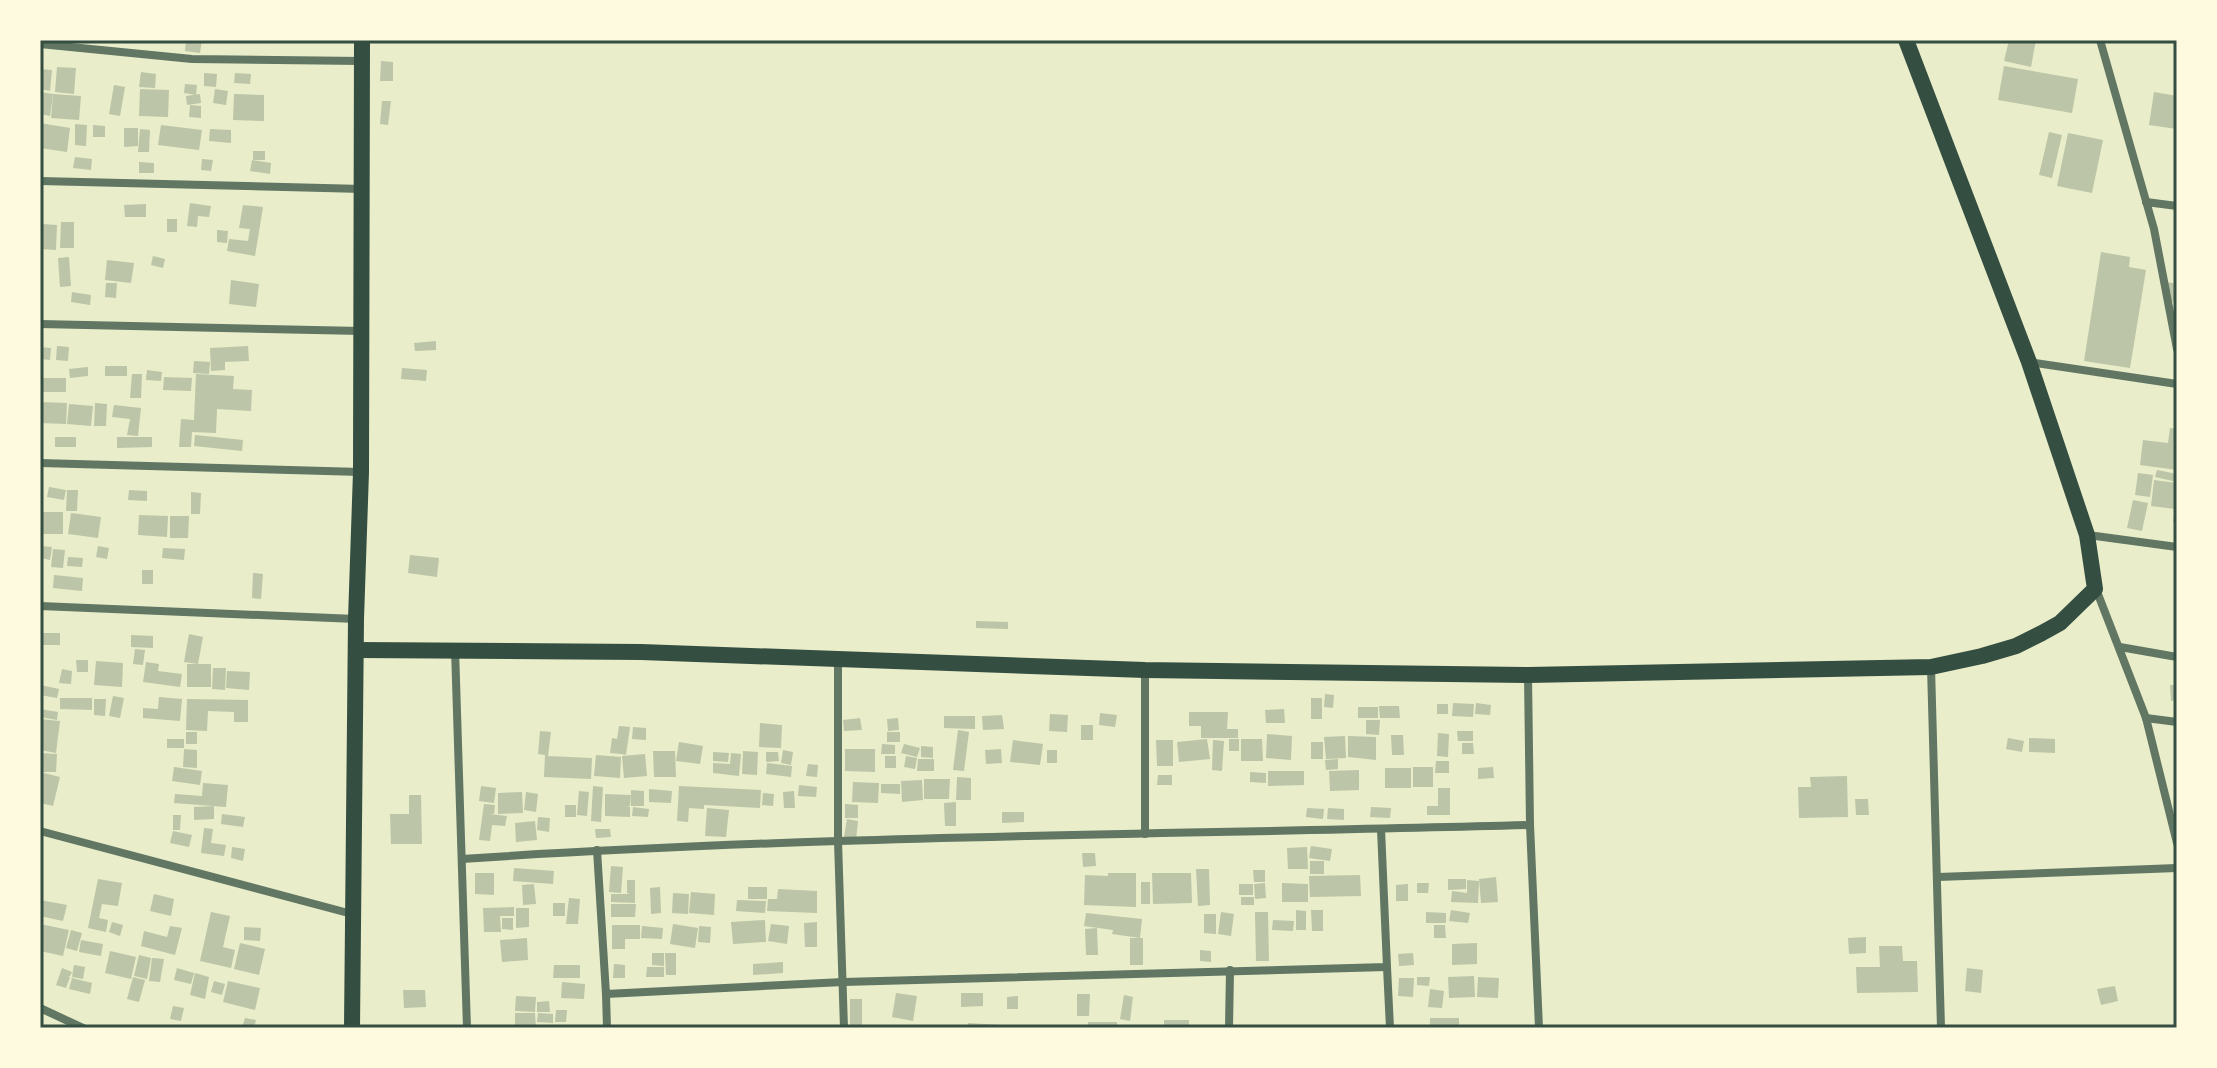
<svg xmlns="http://www.w3.org/2000/svg" width="2217" height="1068" viewBox="0 0 2217 1068" font-family="Poppins,sans-serif">
<style>
.building{fill:#bcc5a7}
.lines{fill:none;stroke-linecap:round;stroke-linejoin:round}
.minor{stroke:#617663;stroke-width:8}
.secondary{stroke:#344e41;stroke-width:16}
.neatline{fill:none;stroke:#344e41;stroke-width:3}
</style>
<rect width="100%" height="100%" fill="#e9edc9"/>
<g class="building">
<path d="M186,40H202L200,53L185,51Z"/>
<path d="M2009,40H2036L2031,67L2004,61Z"/>
<path d="M381,61L393,62V81H380Z"/>
<path d="M2004,66L2078,79L2072,113L1998,100Z"/>
<path d="M57,67L76,68L74,94L55,92Z"/>
<path d="M40,69L52,70L50,91L40,89Z"/>
<path d="M141,72L156,74L155,88L139,87Z"/>
<path d="M204,73L217,74L216,87L204,86Z"/>
<path d="M235,73L251,74L250,84L234,83Z"/>
<path d="M185,84L197,85L196,95L184,93Z"/>
<path d="M114,85L125,87L120,116L109,114Z"/>
<path d="M140,89L169,90L168,117L139,116Z"/>
<path d="M215,89L228,91L226,105L213,103Z"/>
<path d="M40,92L53,94L50,116L40,114Z"/>
<path d="M2154,92L2177,96V129L2149,125Z"/>
<path d="M53,94L81,96L79,120L51,118Z"/>
<path d="M200,94L201,103L187,105L186,96Z"/>
<path d="M234,94L264,95V121L233,120Z"/>
<path d="M382,101H391L388,125L380,124Z"/>
<path d="M190,105L201,106V118L189,117Z"/>
<path d="M40,123L70,128L67,152L40,148Z"/>
<path d="M75,124L87,125L86,146L75,145Z"/>
<path d="M93,125L105,126V137H93Z"/>
<path d="M161,125L202,130L199,150L158,145Z"/>
<path d="M124,128H138V146L124,147Z"/>
<path d="M140,129L150,130L149,152H138Z"/>
<path d="M210,129L231,130V143L209,141Z"/>
<path d="M2049,132L2062,135L2052,178L2039,175Z"/>
<path d="M2068,133L2103,140L2092,193L2057,186Z"/>
<rect x="253" y="151" width="12" height="9"/>
<path d="M75,157L92,159L91,170L73,168Z"/>
<path d="M202,159L213,160L211,171L201,170Z"/>
<path d="M252,160L271,163L270,174L250,171Z"/>
<path d="M139,162L154,163V173H139Z"/>
<path d="M190,203L211,206L209,217L198,216L197,227L187,226Z"/>
<path d="M146,204V217H125L124,205Z"/>
<path d="M243,205L263,207L255,256L227,251L229,239L248,241L250,229L239,228Z"/>
<rect x="167" y="219" width="10" height="13"/>
<path d="M61,222H74V248H60Z"/>
<path d="M42,224L57,225L56,250L40,249Z"/>
<path d="M217,230L228,231L227,243L217,242Z"/>
<path d="M2101,252L2130,257L2129,267L2146,270L2130,368L2084,361Z"/>
<path d="M153,256L165,259L163,268L151,265Z"/>
<path d="M69,257L71,286L60,287L58,258Z"/>
<path d="M107,260L134,263L131,283L105,280Z"/>
<path d="M231,280L259,284L256,307L229,304Z"/>
<path d="M2167,282L2177,284V302L2165,301Z"/>
<path d="M106,283H117L116,298L105,297Z"/>
<path d="M72,292L91,295L90,305L71,302Z"/>
<path d="M436,341V350L415,351L414,343Z"/>
<path d="M57,346L69,347L68,361L56,360Z"/>
<path d="M248,346L249,361L225,362V370L211,371L210,348Z"/>
<path d="M40,347L51,348L50,360L40,359Z"/>
<path d="M194,361L210,362L209,374L193,373Z"/>
<rect x="105" y="366" width="22" height="10"/>
<path d="M88,367V376L70,378L69,369Z"/>
<path d="M402,368L427,370L426,381L401,379Z"/>
<path d="M147,370L162,372L161,381L146,380Z"/>
<path d="M132,374H142L141,398H130Z"/>
<path d="M196,374L234,376L233,389L252,390L251,411L217,409L216,433L192,432L191,447H179L181,419L194,420Z"/>
<path d="M164,377L192,378L191,391L163,390Z"/>
<rect x="43" y="378" width="23" height="14"/>
<path d="M40,402L67,403L66,424L40,423Z"/>
<path d="M95,403L107,404L106,426H94Z"/>
<path d="M69,404L93,406L91,426L67,424Z"/>
<path d="M114,405L141,408L138,436L127,435L130,419L112,417Z"/>
<path d="M2170,428L2177,429V470L2140,465L2143,440L2168,443Z"/>
<path d="M195,435L243,440L242,451L194,446Z"/>
<rect x="55" y="437" width="21" height="10"/>
<path d="M117,437H152V447L117,448Z"/>
<path d="M2157,470L2177,474V482L2155,477Z"/>
<path d="M2138,473L2153,475L2150,497L2135,495Z"/>
<path d="M2154,480L2177,483V523L2173,522L2175,509L2151,506Z"/>
<path d="M49,487L66,490L64,500L47,497Z"/>
<path d="M67,490H78L77,511H66Z"/>
<path d="M129,490L147,491V501L128,500Z"/>
<path d="M191,492L201,493L200,514H191Z"/>
<path d="M2133,500L2148,503L2142,531L2127,528Z"/>
<rect x="40" y="512" width="23" height="22"/>
<path d="M71,513L101,517L98,538L68,534Z"/>
<path d="M139,515L168,516L167,537L138,535Z"/>
<path d="M170,516H189L188,538H170Z"/>
<path d="M41,546L52,547L50,560L40,558Z"/>
<path d="M98,546L109,548L107,559L96,557Z"/>
<path d="M163,548L185,549L184,560L162,558Z"/>
<path d="M53,549L65,550L63,568L51,567Z"/>
<path d="M410,555L439,558L437,577L408,573Z"/>
<path d="M68,557L83,558L82,567L67,566Z"/>
<rect x="142" y="570" width="11" height="14"/>
<path d="M253,573L263,574L261,599L252,598Z"/>
<path d="M54,575L83,578L82,591L53,588Z"/>
<path d="M976,621L1008,622V629L976,628Z"/>
<rect x="42" y="633" width="18" height="12"/>
<path d="M189,634L203,637L198,664L184,662Z"/>
<path d="M131,635L153,636V648L131,647Z"/>
<path d="M135,649L145,650L143,665L133,664Z"/>
<path d="M76,660H88V672H77Z"/>
<path d="M96,661L123,663L122,687L94,685Z"/>
<path d="M146,662L159,664L158,671L182,674L180,687L143,682Z"/>
<rect x="187" y="664" width="24" height="23"/>
<path d="M213,668H226L225,690L212,689Z"/>
<path d="M62,669L72,671L71,684L59,683Z"/>
<path d="M227,671L250,672L249,690L226,688Z"/>
<path d="M40,685L59,689L57,698L40,695Z"/>
<path d="M2170,685H2177V700L2171,701Z"/>
<path d="M1325,694L1334,695L1333,708L1324,707Z"/>
<path d="M113,696L124,698L120,718L109,716Z"/>
<path d="M159,697L182,699L180,721L143,718V708L158,709Z"/>
<path d="M60,698H92V710L60,709Z"/>
<rect x="1311" y="698" width="11" height="21"/>
<path d="M94,699H106L105,716L94,715Z"/>
<path d="M187,699L248,700V722H234V712L208,711L207,731L186,730Z"/>
<path d="M1453,703L1474,704L1473,717L1452,716Z"/>
<path d="M1476,703L1491,705L1490,715L1475,714Z"/>
<rect x="1437" y="704" width="11" height="10"/>
<path d="M1379,706H1399L1400,718H1380Z"/>
<rect x="1358" y="707" width="20" height="11"/>
<path d="M40,709L58,712L57,720L40,717Z"/>
<path d="M1284,709L1285,723H1266L1265,710Z"/>
<path d="M1189,712H1228L1227,729H1238V738H1201V726H1189Z"/>
<path d="M1100,713L1117,715L1115,727L1099,725Z"/>
<path d="M1050,714L1068,715L1067,732L1049,731Z"/>
<path d="M1002,715L1004,729L983,730L982,716Z"/>
<path d="M944,716H975V729L944,728Z"/>
<path d="M860,718L862,730L844,731L843,720Z"/>
<path d="M898,718L899,730L888,731L887,719Z"/>
<path d="M40,719L60,721L56,753L40,750Z"/>
<path d="M1366,720H1380L1379,735L1366,734Z"/>
<path d="M760,723L782,725L781,748L759,747Z"/>
<rect x="1081" y="725" width="12" height="15"/>
<path d="M619,726L630,727L626,755L622,754V751V754L610,753L612,738L617,739Z"/>
<path d="M633,727L646,728V740L632,739Z"/>
<path d="M958,730L969,732L964,771L953,770Z"/>
<path d="M540,731L551,732L548,756L592,758L591,779L544,777L545,755L538,754Z"/>
<path d="M1457,731H1473V741H1458Z"/>
<rect x="186" y="732" width="11" height="12"/>
<rect x="887" y="732" width="13" height="10"/>
<path d="M1438,733L1449,734L1448,757L1437,756Z"/>
<path d="M1267,734L1292,736L1291,760L1266,758Z"/>
<path d="M1391,735H1403L1404,755H1392Z"/>
<path d="M1345,736L1346,758L1326,759L1324,737Z"/>
<path d="M1348,736L1376,737V760L1348,757Z"/>
<path d="M2008,738L2024,741L2022,752L2006,749Z"/>
<path d="M2029,738L2055,739V753L2029,752Z"/>
<rect x="167" y="739" width="17" height="9"/>
<path d="M1207,739L1210,759L1179,762L1177,742Z"/>
<rect x="1229" y="739" width="10" height="12"/>
<path d="M1241,739H1262L1263,761H1241Z"/>
<path d="M1013,740L1043,744L1040,765L1010,762Z"/>
<path d="M1156,740H1173V766H1157Z"/>
<path d="M1213,740L1224,741L1222,771L1212,770Z"/>
<path d="M679,742L703,746L700,764L676,761Z"/>
<rect x="1311" y="742" width="12" height="17"/>
<path d="M1462,743H1473L1474,754H1462Z"/>
<path d="M882,744L895,745V754H881Z"/>
<path d="M904,744L920,748L917,757L901,753Z"/>
<path d="M921,746L933,747V758L921,757Z"/>
<path d="M184,749L197,750V768L183,767Z"/>
<path d="M845,749H875V772L845,771Z"/>
<path d="M1001,749L1002,763L986,764L985,750Z"/>
<path d="M783,750L793,752L791,765L781,763Z"/>
<rect x="1047" y="750" width="10" height="13"/>
<path d="M653,751H675L676,777H654Z"/>
<path d="M743,751L758,752L757,775L742,774Z"/>
<path d="M713,752L729,753L728,762L713,761Z"/>
<path d="M766,752H778L779,761L766,762Z"/>
<path d="M40,753L57,754L56,772H40Z"/>
<path d="M731,753L741,754L739,776L713,773V763L730,764Z"/>
<path d="M645,754L647,776L624,778L622,756Z"/>
<path d="M596,755L621,757L620,778L594,776Z"/>
<rect x="885" y="756" width="11" height="12"/>
<path d="M906,756L917,758L915,769L904,767Z"/>
<path d="M918,759H934V771H917Z"/>
<path d="M1338,759V769L1326,770L1325,760Z"/>
<path d="M1436,761H1449V773H1435Z"/>
<path d="M767,763L792,766L791,777L766,774Z"/>
<path d="M808,764L818,765L817,777L806,776Z"/>
<path d="M174,767L202,771L200,785L172,781Z"/>
<rect x="1413" y="767" width="20" height="20"/>
<path d="M1493,767L1494,778L1478,779V768Z"/>
<rect x="1385" y="768" width="26" height="20"/>
<path d="M1359,770V790L1330,791L1329,771Z"/>
<path d="M1268,771H1304V785L1268,786Z"/>
<path d="M40,772L60,777L53,806L40,803Z"/>
<path d="M1250,772L1266,773V783L1250,782Z"/>
<path d="M1158,775H1172V785H1157Z"/>
<path d="M1847,776L1848,817L1799,818L1798,787H1811L1810,777Z"/>
<path d="M957,777L971,778V800H956Z"/>
<path d="M924,779H950L949,799H924Z"/>
<path d="M922,780L923,800L902,802L901,781Z"/>
<path d="M853,782L879,783L878,803L852,802Z"/>
<path d="M203,783L228,785L226,807L174,803L175,794L202,796Z"/>
<path d="M881,784H900V794L881,793Z"/>
<path d="M799,785L817,787L816,797L798,796Z"/>
<path d="M481,786L496,788L494,803L479,801Z"/>
<path d="M593,786L603,787L601,822L591,821Z"/>
<path d="M679,786L761,790L760,808L704,805V809L689,808L688,822L677,821Z"/>
<path d="M1438,788H1450V815H1427V806H1438Z"/>
<path d="M649,789L672,791L671,803L649,802Z"/>
<path d="M631,790L644,791V806H631Z"/>
<path d="M579,791L589,792L587,816L577,815Z"/>
<path d="M794,791L795,808H784L783,792Z"/>
<path d="M522,792L523,813L498,814V793Z"/>
<path d="M526,792L538,794L536,812L524,810Z"/>
<path d="M763,793L774,794L773,806L762,805Z"/>
<path d="M605,794L631,795L630,806L627,807H630V817L605,816Z"/>
<path d="M409,795H421L422,844H391L390,814H409Z"/>
<path d="M1855,799H1868L1869,815H1856Z"/>
<path d="M956,802V826H945L944,803Z"/>
<path d="M484,804L495,805L494,814H489L507,816L505,826L492,825L490,841L479,840Z"/>
<path d="M845,804L858,805V818H845Z"/>
<rect x="565" y="805" width="11" height="12"/>
<path d="M214,806V819L194,820V807Z"/>
<path d="M633,807L649,809L648,817L632,816Z"/>
<path d="M1371,807L1391,808L1390,818L1370,817Z"/>
<path d="M707,808L729,810L726,837L705,836Z"/>
<path d="M1307,808L1324,809L1323,819L1306,817Z"/>
<path d="M1328,808L1344,809V820L1327,819Z"/>
<path d="M1002,812H1024V822L1002,823Z"/>
<path d="M222,814L245,817L243,827L221,824Z"/>
<path d="M173,815H181L180,830H173Z"/>
<path d="M538,817L550,818L549,832L537,830Z"/>
<path d="M847,819L858,821L856,840L844,837Z"/>
<path d="M535,821L537,840L516,842L515,823Z"/>
<path d="M204,828L213,829L211,843L226,845L224,856L201,853Z"/>
<path d="M595,829H610L611,837L596,838Z"/>
<path d="M173,831L192,835L189,847L170,843Z"/>
<path d="M1311,846L1332,849L1330,861L1309,858Z"/>
<path d="M232,847L245,849L243,861L231,858Z"/>
<path d="M1307,847L1308,869H1288L1287,848Z"/>
<path d="M1082,853H1095L1096,866L1083,867Z"/>
<rect x="1310" y="861" width="14" height="13"/>
<path d="M611,866L623,867L621,893L609,892Z"/>
<path d="M514,868L554,871L553,884L513,881Z"/>
<path d="M1196,869H1209L1210,905L1198,906Z"/>
<path d="M1253,870H1265V882H1254Z"/>
<path d="M475,873H494V895L475,894Z"/>
<path d="M1108,873H1136V907L1084,905L1085,875L1108,876Z"/>
<path d="M1152,873H1191L1192,903L1153,904Z"/>
<path d="M1360,875L1361,896L1310,897L1309,876Z"/>
<path d="M1496,877L1498,902L1481,903L1479,879Z"/>
<path d="M98,879L122,883L118,906L102,904L99,918L108,920L106,932L88,928Z"/>
<path d="M1448,879H1466V889L1448,890Z"/>
<path d="M627,880H635V903L611,902V894H630L627,893Z"/>
<path d="M1467,880L1479,881L1478,903L1451,902L1452,891L1467,893Z"/>
<rect x="1141" y="882" width="9" height="22"/>
<path d="M1265,883L1266,898L1255,899L1254,884Z"/>
<path d="M1282,883L1308,884V902H1282Z"/>
<path d="M1417,883H1429L1428,893H1417Z"/>
<path d="M534,884L536,904L523,905L522,885Z"/>
<rect x="1239" y="884" width="14" height="11"/>
<path d="M1408,884V901H1396V885Z"/>
<path d="M660,887L661,913L651,914L650,888Z"/>
<rect x="748" y="887" width="19" height="12"/>
<path d="M778,889L817,891V913L767,911L768,899H777Z"/>
<path d="M691,892L715,894L714,915L689,913Z"/>
<path d="M673,893L689,894L688,914L672,913Z"/>
<path d="M154,894L174,899L171,916L150,911Z"/>
<rect x="1241" y="897" width="13" height="8"/>
<path d="M569,898L580,899L578,924H566Z"/>
<path d="M40,900L67,905L63,921L40,916Z"/>
<path d="M737,900L766,901L765,913L736,911Z"/>
<rect x="553" y="903" width="12" height="13"/>
<path d="M611,904H636L635,917H611Z"/>
<path d="M514,907V916H500L501,932H484L483,908Z"/>
<path d="M516,908H529V927L516,928Z"/>
<path d="M1296,910L1306,911V930H1296Z"/>
<path d="M1311,910H1323V931H1312Z"/>
<path d="M1451,910L1470,913L1468,923L1449,921Z"/>
<path d="M211,912L230,916L223,947L235,950L231,968L200,961Z"/>
<path d="M1221,912L1234,914L1231,936L1218,934Z"/>
<path d="M1255,912H1268L1269,961H1256Z"/>
<path d="M1426,912L1446,913V923H1426Z"/>
<path d="M1086,913L1142,919L1140,938L1112,934L1113,930L1084,926Z"/>
<path d="M1204,914H1216V934L1204,933Z"/>
<path d="M502,918H513V930L502,929Z"/>
<path d="M765,920L766,942L733,944L731,922Z"/>
<path d="M1273,920L1294,921L1293,931L1272,930Z"/>
<path d="M112,922L123,925L120,936L109,932Z"/>
<path d="M817,922V947H805L804,923Z"/>
<path d="M40,924L69,930L63,956L40,951Z"/>
<path d="M673,924L698,928L695,948L670,944Z"/>
<path d="M771,924L789,926L787,944L768,941Z"/>
<path d="M612,925H640V939H625V949H612Z"/>
<path d="M1434,925H1445L1446,938H1434Z"/>
<path d="M170,926L182,928L175,955L141,946L144,931L167,937Z"/>
<path d="M642,926L663,928L662,939L641,938Z"/>
<path d="M699,926L711,927L710,943L698,942Z"/>
<path d="M244,927L261,928L260,941L244,940Z"/>
<path d="M1097,928L1098,955H1086L1085,929Z"/>
<path d="M71,930L82,933L77,951L66,948Z"/>
<path d="M1866,937V953L1849,954L1848,938Z"/>
<path d="M527,938L528,960L502,962L500,940Z"/>
<rect x="1130" y="938" width="13" height="27"/>
<path d="M81,940L103,944L101,956L79,952Z"/>
<path d="M240,943L265,949L259,975L234,969Z"/>
<path d="M1477,943V964L1452,965V944Z"/>
<path d="M1879,946H1902L1903,961H1917L1918,992L1857,993L1856,967H1880Z"/>
<path d="M1200,950L1211,951V962L1200,961Z"/>
<path d="M110,951L136,957L131,979L105,973Z"/>
<path d="M652,953H664V966L652,965Z"/>
<path d="M665,953H676V975H666Z"/>
<path d="M1413,953L1414,965L1399,966L1398,954Z"/>
<path d="M139,955L151,958L147,979L134,976Z"/>
<path d="M152,958L164,959L160,982L149,981Z"/>
<path d="M783,962V973L753,975V964Z"/>
<path d="M614,964L625,965V978H613Z"/>
<path d="M74,965L85,967L83,979L72,977Z"/>
<path d="M554,965H580V978H553Z"/>
<path d="M647,967H664V977H646Z"/>
<path d="M62,968L72,972L70,976H68L70,977L66,988L56,985Z"/>
<path d="M177,968L194,973L191,984L174,980Z"/>
<path d="M1967,968L1983,970L1981,993L1965,991Z"/>
<path d="M195,973L209,977L205,999L190,995Z"/>
<path d="M1474,976L1475,997L1449,998L1448,977Z"/>
<path d="M133,977L145,980L139,1002L127,999Z"/>
<path d="M1417,977H1430L1429,986L1417,985Z"/>
<path d="M1478,977L1499,978L1498,998L1477,997Z"/>
<path d="M72,978L92,983L90,994L69,989Z"/>
<path d="M1399,978H1414L1413,997L1398,996Z"/>
<path d="M214,981L225,984L222,995L211,992Z"/>
<path d="M228,981L260,988L255,1010L223,1002Z"/>
<path d="M562,982L585,984L584,999L561,998Z"/>
<path d="M2115,986L2118,1001L2101,1005L2097,989Z"/>
<path d="M1430,989L1444,991L1442,1008L1428,1007Z"/>
<path d="M403,990H425L426,1007L404,1008Z"/>
<path d="M896,993L917,996L913,1021L892,1017Z"/>
<path d="M961,993H983V1006L961,1007Z"/>
<path d="M1077,994H1090L1089,1016H1077Z"/>
<path d="M1124,995L1133,997L1130,1021L1120,1019Z"/>
<path d="M516,996L536,997L535,1012L515,1011Z"/>
<path d="M1018,996V1009H1007V997Z"/>
<rect x="850" y="999" width="12" height="29"/>
<path d="M549,1001L550,1012H537V1002Z"/>
<path d="M173,1006L184,1008L181,1021L170,1019Z"/>
<path d="M556,1010H567L566,1022H555Z"/>
<path d="M515,1013H535L536,1028H515Z"/>
<path d="M538,1013L553,1014V1023L537,1022Z"/>
<path d="M245,1018L256,1020L254,1028H242Z"/>
<rect x="1430" y="1018" width="29" height="10"/>
<rect x="1164" y="1020" width="25" height="8"/>
<rect x="1088" y="1022" width="29" height="6"/>
<path d="M968,1023L1018,1026V1028H968Z"/>
</g>
<g class="lines">
<g class="minor">
<path d="M2100,40L2154,229L2177,349"/>
<path d="M40,44L192,59L362,61"/>
<path d="M40,181L363,189"/>
<path d="M2146,202L2177,206"/>
<path d="M40,324L362,331"/>
<path d="M2029,362L2177,384"/>
<path d="M40,463L361,472"/>
<path d="M2088,535L2177,547"/>
<path d="M2096,589L2146,718L2177,843"/>
<path d="M40,606L356,619"/>
<path d="M2120,647L2177,657"/>
<path d="M455,649L467,1028"/>
<path d="M838,660V841L844,1028"/>
<path d="M1931,667L1941,1028"/>
<path d="M1528,675L1530,825L1539,1028"/>
<path d="M2146,718L2177,722"/>
<path d="M40,831L352,914"/>
<path d="M1145,834V670"/>
<path d="M597,850L606,994L843,982L1387,967L1381,829"/>
<path d="M462,859C817,835 1174,835 1530,825"/>
<path d="M1938,877L2177,868"/>
<path d="M1387,967L1390,1028"/>
<path d="M606,994L607,1028"/>
<path d="M40,1008L83,1028"/>
<path d="M1229,1028L1230,970"/>
</g>
<g class="secondary">
<path d="M357,650L641,652L1145,670L1528,675L1931,667L1982,656L2016,646L2042,633L2060,623L2095,589L2087,535L2029,362L1906,40"/>
<path d="M352,1028L356,619L361,472L362,40"/>
</g>
</g>
<rect width="2217" height="1068" fill="none" stroke="#fefae0" stroke-width="84"/>
<rect x="42" y="42" width="2133" height="984" class="neatline"/>
</svg>
